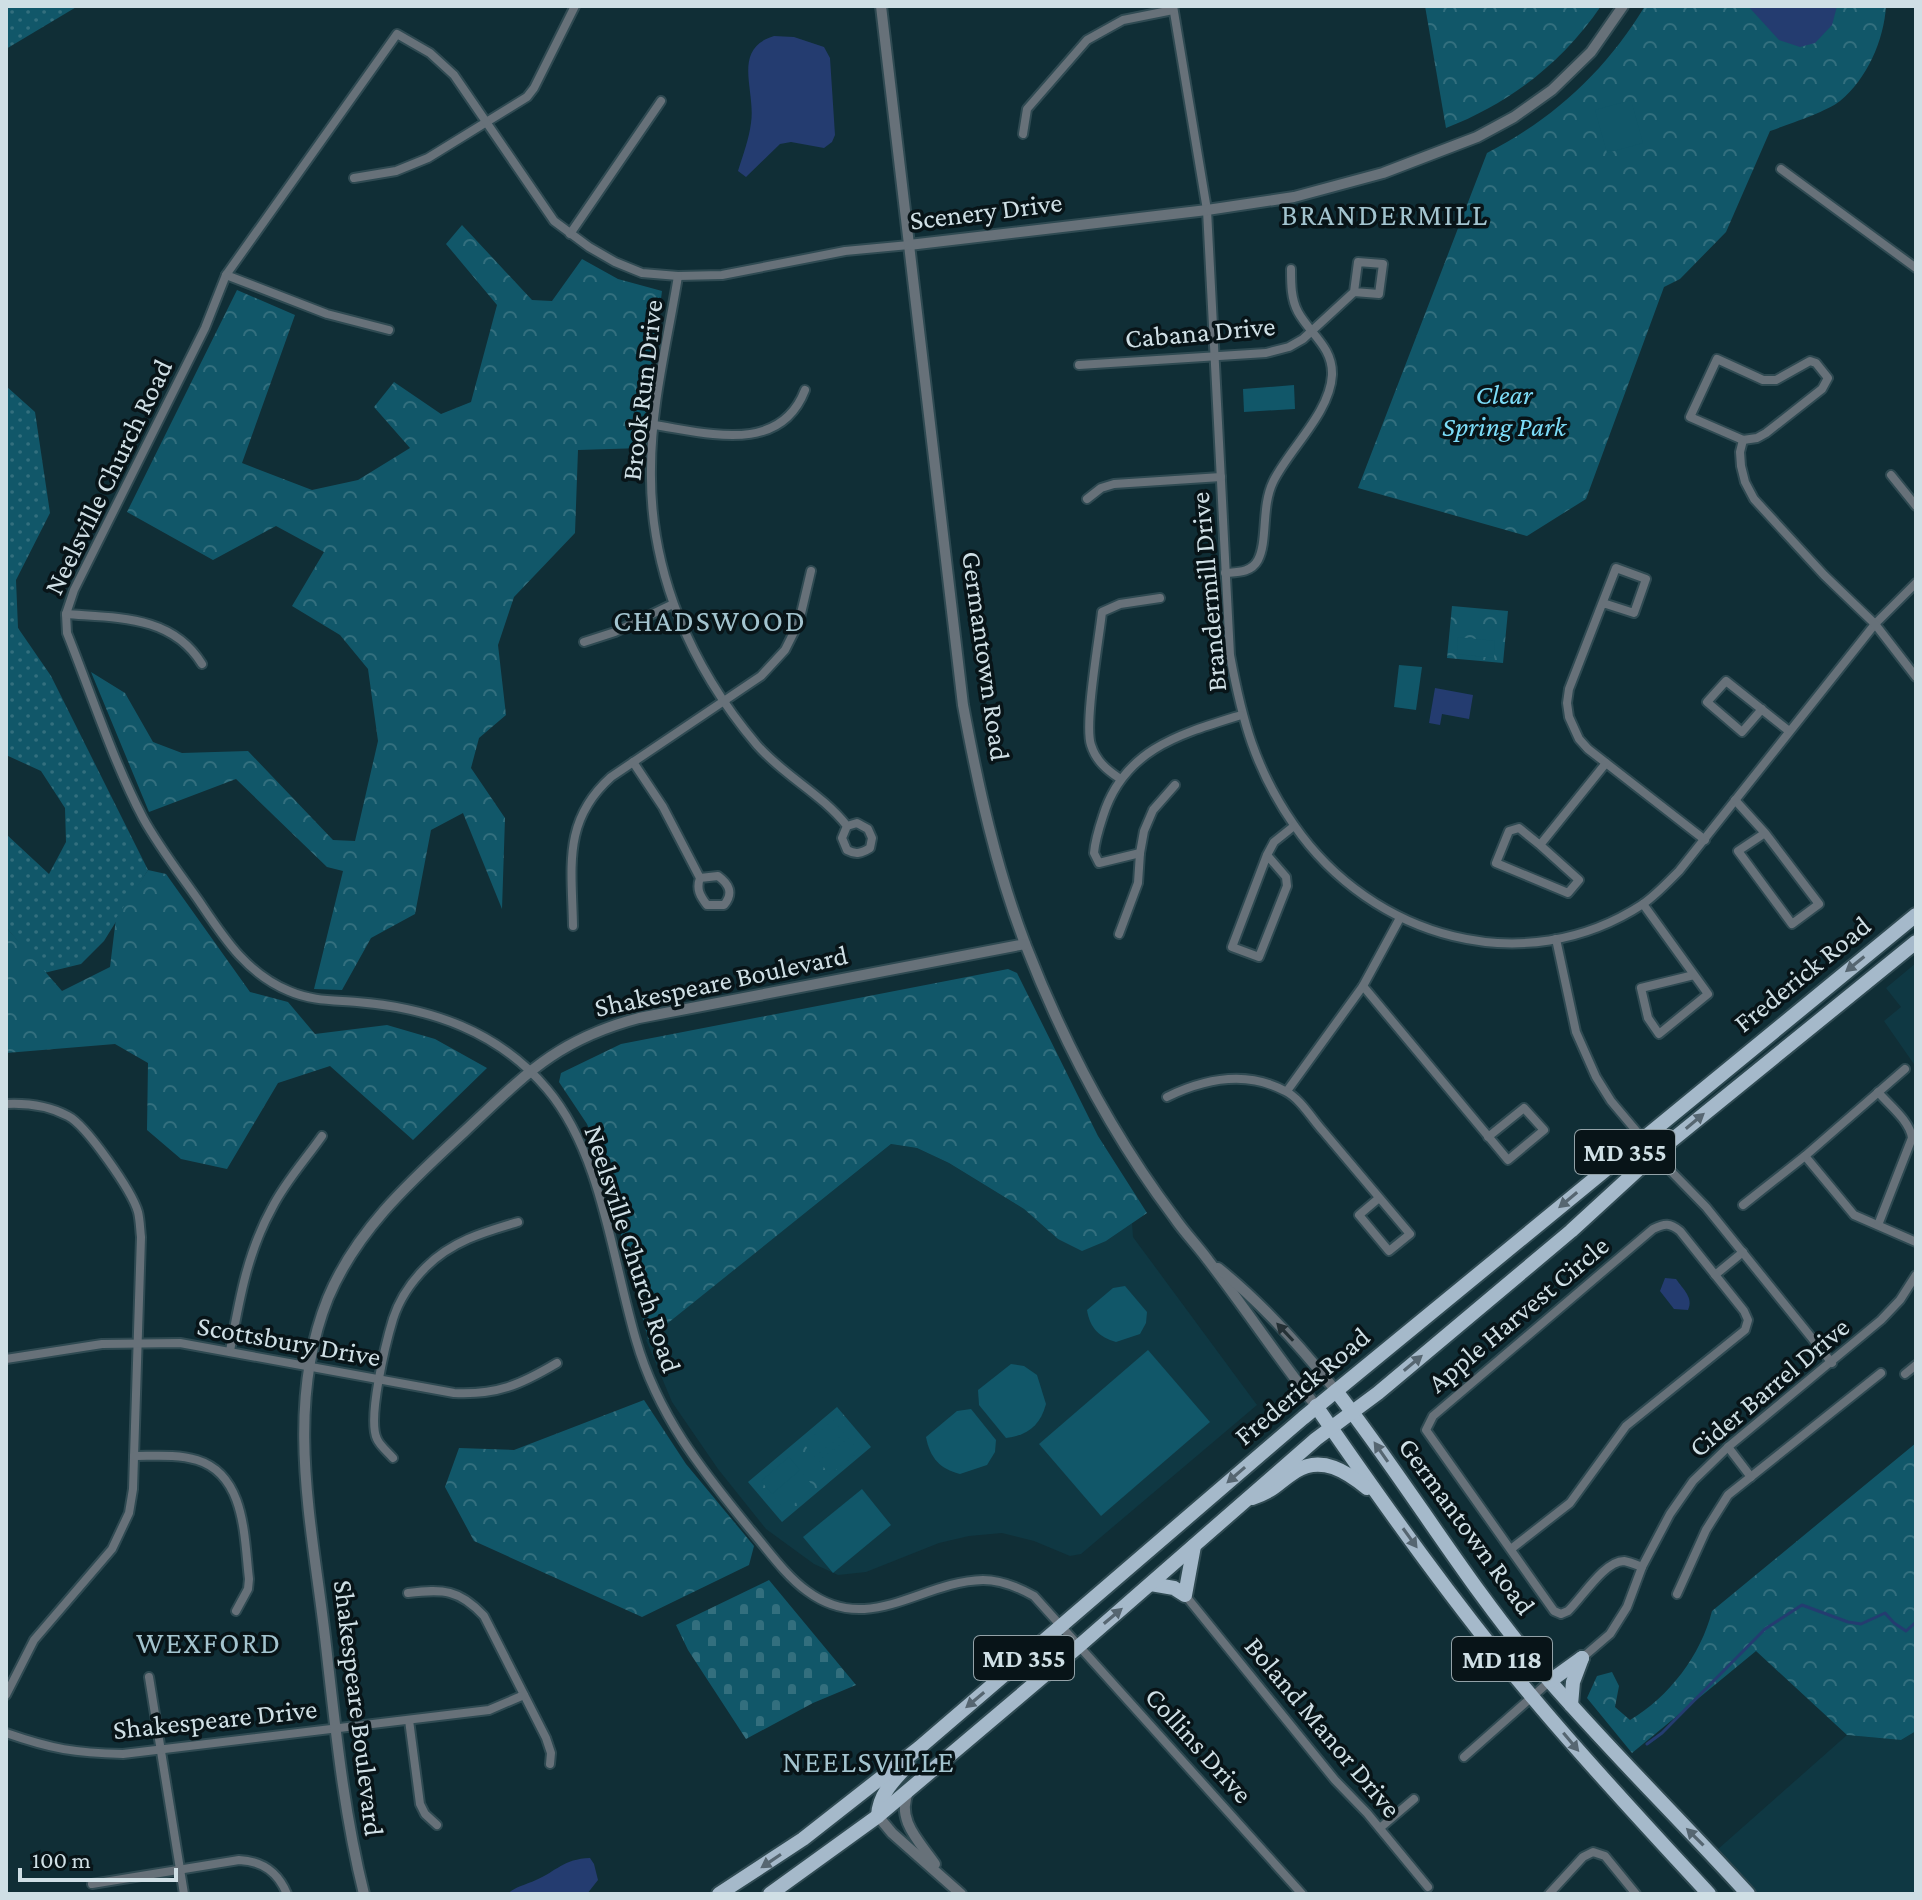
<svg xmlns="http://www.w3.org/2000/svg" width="1922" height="1900" viewBox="0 0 1922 1900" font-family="'Crimson Pro',serif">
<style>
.built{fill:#0f3843}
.grass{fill:url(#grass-dots)}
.forest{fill:url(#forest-crowns)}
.cemetery{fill:url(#cemetery-stones)}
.garden{fill:#115769}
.water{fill:#243c70}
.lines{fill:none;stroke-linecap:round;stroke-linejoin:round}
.stream{stroke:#243c70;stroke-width:3}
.minor-casing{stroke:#2f4a52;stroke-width:12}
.tertiary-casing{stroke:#2f4a52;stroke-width:14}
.primary-casing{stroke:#2f4a52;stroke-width:18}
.minor{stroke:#677179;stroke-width:8}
.tertiary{stroke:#677179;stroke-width:10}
.primary{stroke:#a5b9ca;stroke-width:14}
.oneway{fill:#566671}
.oneway2{fill:#243035}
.labels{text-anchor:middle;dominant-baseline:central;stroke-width:7;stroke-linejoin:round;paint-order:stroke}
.shield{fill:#081418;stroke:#93a2a8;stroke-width:2}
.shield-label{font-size:26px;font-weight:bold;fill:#cfdfe5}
.street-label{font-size:28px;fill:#cfdfe5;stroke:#081418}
.park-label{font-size:28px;font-style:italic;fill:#7cdcf8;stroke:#081418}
.neighbourhood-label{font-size:30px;letter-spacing:2px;fill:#a3c4cf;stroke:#081418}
</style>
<defs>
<pattern id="grass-dots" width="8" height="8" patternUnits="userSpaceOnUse" patternTransform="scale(2)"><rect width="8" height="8" fill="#115769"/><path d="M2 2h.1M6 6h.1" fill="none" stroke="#336f7e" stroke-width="1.8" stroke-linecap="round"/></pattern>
<pattern id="forest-crowns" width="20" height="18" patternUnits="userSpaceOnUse" patternTransform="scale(2)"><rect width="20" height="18" fill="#115769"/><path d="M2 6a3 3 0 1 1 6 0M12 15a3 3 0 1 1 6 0" fill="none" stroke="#336f7e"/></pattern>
<pattern id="cemetery-stones" width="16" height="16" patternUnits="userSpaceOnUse" patternTransform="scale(2)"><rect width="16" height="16" fill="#115769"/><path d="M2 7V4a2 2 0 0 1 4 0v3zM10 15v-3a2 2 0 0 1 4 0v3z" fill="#336f7e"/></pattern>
</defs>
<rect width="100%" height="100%" fill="#102e36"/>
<g class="built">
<path d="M1916,963V1067L1884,1021L1901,1007L1886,988Z"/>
<path d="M891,1144L917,1148L949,1163L1024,1209L1058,1239L1106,1241L1132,1223L1133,1237L1257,1405L1081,1554L1070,1556L1034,1541L1002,1533L969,1536L939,1543L866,1572L838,1575L814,1564L766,1529L718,1469L672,1402L646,1340Z"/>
<path d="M1916,1731V1894H1753L1717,1850L1847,1735L1901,1740Z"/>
</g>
<g class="grass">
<path d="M6,6H78L6,49Z"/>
<path d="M6,386L35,412L50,513L16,580L18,628L51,676L148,870L104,941L81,964L44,973L6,927V834L49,874L66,842L65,808L41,771L6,755Z"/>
</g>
<g class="forest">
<path d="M1425,6H1601C1562,63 1510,103 1446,128Z"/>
<path d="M1645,6H1886C1884,40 1867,79 1840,101C1826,112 1789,124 1770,131L1726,232L1680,279L1664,287L1586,499L1527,536L1358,488L1487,153C1555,118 1606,70 1645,6Z"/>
<path d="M462,225L532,300L552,301L582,259L618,279L662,291L642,448L578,450L575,533L514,597L498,645L506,715L479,738L471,768L505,818L502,909L463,813L431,830L415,914L371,938L342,990L314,989L343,871L327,867L236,779L149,812L91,672L125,693L153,742L182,753L248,751L333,840L355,841L378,741L368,669L340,635L292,606L324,552L276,526L213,560L127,512L237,290L295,315L242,463L312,490L358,480L410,448L374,407L394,382L441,414L471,402L497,305L446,244Z"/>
<path d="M1452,606L1508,611L1503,663L1447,658Z"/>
<path d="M148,870L166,874L250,992L288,1002L315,1034L387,1025L435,1039L487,1068L413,1140L330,1066L278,1083L227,1169L181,1159L147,1130L148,1063L115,1044L6,1053V927L62,991L110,967L116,918Z"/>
<path d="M1008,969L1017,973L1098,1136L1147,1213L1106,1241L1082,1251L1058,1239L1024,1209L949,1163L917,1148L891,1144L648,1339L603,1165L587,1124L559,1082L561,1073L621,1044Z"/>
<path d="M644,1400L686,1464L754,1546L749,1565L642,1617L474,1541L445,1487L459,1448L514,1450Z"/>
<path d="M837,1407L871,1447L782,1522L748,1482Z"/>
<path d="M1916,1443V1731L1901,1740L1847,1735L1756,1651L1632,1753L1587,1698L1597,1676L1612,1672L1619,1686L1615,1707L1630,1720C1669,1697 1701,1655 1712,1611Z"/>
</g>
<path class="cemetery" d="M769,1580L856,1685L813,1703L746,1739L688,1650L676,1625Z"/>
<g class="garden">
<path d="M1631,100L1643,143L1607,153L1595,110Z"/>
<path d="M1294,385L1295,409L1244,412L1243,389Z"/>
<path d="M1458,637L1495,641L1494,658L1457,654Z"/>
<path d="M1399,665L1422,667L1416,710L1394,707Z"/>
<path d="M1125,1286L1147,1312L1146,1323L1140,1334L1116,1342C1099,1337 1090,1328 1087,1310L1113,1288Z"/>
<path d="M1148,1350L1210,1422L1101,1516L1039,1444Z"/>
<path d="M1011,1364L1024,1366L1037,1375L1046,1404C1040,1426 1028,1435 1006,1438L979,1405L978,1390Z"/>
<path d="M971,1409L996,1440L995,1452L987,1465L960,1474C940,1469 930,1458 926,1437L957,1411Z"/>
<path d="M833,1420L844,1433L815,1457L804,1444Z"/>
<path d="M848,1438L859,1451L830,1475L819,1461Z"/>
<path d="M789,1457L800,1470L772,1494L761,1481Z"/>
<path d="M803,1474L814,1487L786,1511L775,1498Z"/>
<path d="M862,1489L891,1525L833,1573L803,1537Z"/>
</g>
<g class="water">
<path d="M1748,6H1837L1832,25L1815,43L1800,47L1779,40Z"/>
<path d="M774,36L794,37L824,47L830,58L835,135L832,142L824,148L791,142L780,144L746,177L738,171C743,155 749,139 751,123C756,90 731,49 774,36Z"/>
<path d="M1435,688L1473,695L1469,719L1442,714L1440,725L1429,723Z"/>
<path d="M1665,1278L1676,1279C1683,1289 1694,1298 1688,1310L1674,1309L1660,1291Z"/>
<path d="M590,1858L594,1864L598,1880L587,1894H507C517,1886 525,1885 536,1880C557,1871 563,1859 590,1858Z"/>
</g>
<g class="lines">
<path class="stream" d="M1647,1744L1662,1733L1765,1629L1802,1605L1848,1622L1861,1624L1885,1613L1894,1623L1906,1631L1916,1622"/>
<defs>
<g id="minor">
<path d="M1173,6L1207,210L1230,655C1242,720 1255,769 1294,825C1372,938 1524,982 1643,904C1656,895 1668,882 1679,871L1875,624L1916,583"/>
<path d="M1023,134L1027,109L1087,40L1123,20L1173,10"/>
<path d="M1781,169L1916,268"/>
<path d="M354,178L396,171L428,158L527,97L534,88L575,6"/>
<path d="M570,234L661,101"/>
<path d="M909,245L845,251L722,275L678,276L642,273L615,262L589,247L554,221L454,75L430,53L397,34L226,275L205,328L74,590L66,614L67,633C91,693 113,761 143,818C159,847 180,874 199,901C224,938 246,973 289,991C312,1001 333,1000 357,1002C431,1008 498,1031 547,1089C602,1154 612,1259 636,1340C658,1416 701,1469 750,1529C768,1550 785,1575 807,1591C869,1637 921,1581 983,1580C1002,1580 1018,1587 1034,1596L1302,1894"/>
<path d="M226,275L327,314L389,330"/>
<path d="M678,276C668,339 651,405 651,468C649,572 691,667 757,745C784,776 822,794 847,826L842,838L847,850C856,855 862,853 870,848L872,838L868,829L857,823L847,826"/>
<path d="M1717,359L1763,380H1776L1810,361L1816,363L1828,378L1822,389L1766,433L1757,438L1743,440L1690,417Z"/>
<path d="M1079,365L1266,353L1289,347L1303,339L1354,292L1379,294L1383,264L1358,262L1354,292"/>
<path d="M654,425C708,433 780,455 805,390"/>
<path d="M1743,440L1740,452L1741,466L1745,482L1754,499L1824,575L1875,624L1916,677"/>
<path d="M1891,475L1916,506"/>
<path d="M1087,499L1101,488L1114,484L1221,477"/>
<path d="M1225,573C1237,572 1251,573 1258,560C1268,541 1261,507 1273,482C1289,449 1330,413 1332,375C1333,347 1310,334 1298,312C1291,299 1291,284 1291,269"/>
<path d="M1603,603L1634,613L1646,579L1616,568L1569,689L1567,703L1569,717L1579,739L1588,749L1705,840"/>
<path d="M66,614C117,618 172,615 202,664"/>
<path d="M584,642L615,632L673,604"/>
<path d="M1762,709L1742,732L1707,702L1726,681L1789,731"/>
<path d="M633,762L663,807L700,878C696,889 700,896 707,905H724C734,893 729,884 718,876L700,878"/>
<path d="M1119,778C1107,770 1096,761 1091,745C1084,724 1099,640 1102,612L1120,604L1160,598"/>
<path d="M1735,800L1765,833L1819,904L1792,924L1738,851L1765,833"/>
<path d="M1540,845L1519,828L1509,831L1496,863L1568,893L1579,880L1540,845L1606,763"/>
<path d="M1140,853L1099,863L1094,853C1095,840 1099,828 1103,816C1124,749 1180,734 1241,715"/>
<path d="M1267,855L1286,877L1287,886L1259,957L1232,947L1267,855L1274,842L1294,826"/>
<path d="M1643,904L1708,994L1659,1034L1648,1018L1641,988L1694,975"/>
<path d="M573,926C572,867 562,821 611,777L761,676L785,650L799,622L811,571"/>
<path d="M1119,934L1138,883L1140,853L1144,831L1153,810L1175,785"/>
<path d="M1556,939L1576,1032L1596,1077L1611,1101L1665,1165L1706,1207L1832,1363"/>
<path d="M1363,986L1508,1160L1544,1130L1524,1108L1488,1137"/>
<path d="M1287,1091L1363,986L1400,918"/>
<path d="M1167,1097C1204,1079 1246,1070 1285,1091C1300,1098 1312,1119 1323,1131C1352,1165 1381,1200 1410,1234L1389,1251L1359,1215L1379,1198"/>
<path d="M6,1104C26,1103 49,1106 68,1116C86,1125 132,1191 138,1212C140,1220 140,1229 141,1237L133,1489L129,1513L112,1549L34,1640L6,1695"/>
<path d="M1805,1156L1854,1215L1916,1242"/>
<path d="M1743,1205L1805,1156L1905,1069"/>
<path d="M1878,1225L1912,1138C1910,1121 1889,1105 1878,1092"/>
<path d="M1715,1275L1743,1252"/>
<path d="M230,1351C239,1301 247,1253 272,1208C285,1182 306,1159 322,1136"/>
<path d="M6,1359L102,1344L180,1343L454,1393C497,1395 520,1385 557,1363"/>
<path d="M1905,1374L1916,1365"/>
<path d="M1728,1447L1751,1477"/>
<path d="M134,1456C155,1456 177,1454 197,1460C246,1475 244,1538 249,1579L248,1589L236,1611"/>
<path d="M393,1458C388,1452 380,1446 377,1439C367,1419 386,1342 393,1319C399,1300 412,1281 426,1267C452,1241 484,1232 518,1222"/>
<path d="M1511,1549L1570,1503L1626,1426L1745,1330L1748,1320L1744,1311L1680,1231C1670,1223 1665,1223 1653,1229L1433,1416L1426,1430L1554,1611L1561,1614L1568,1611C1582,1598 1604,1561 1624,1561C1630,1562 1637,1565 1642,1567"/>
<path d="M408,1593C443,1589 459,1589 484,1616L546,1738L551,1753L550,1764"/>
<path d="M1677,1594L1706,1530L1728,1495L1881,1373"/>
<path d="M1185,1595L1335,1780L1367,1813L1428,1887"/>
<path d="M1582,1658L1610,1634L1627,1607L1642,1567L1670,1514L1693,1481L1728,1447L1881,1320L1900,1300L1916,1275"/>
<path d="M149,1677L184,1894"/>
<path d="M409,1720L420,1804L425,1814L437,1825"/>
<path d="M6,1733C52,1749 75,1753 123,1754L489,1710L524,1695"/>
<path d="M1464,1757L1550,1681"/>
<path d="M1380,1828L1414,1799"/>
<path d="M92,1884L239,1860C263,1861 278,1872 287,1894"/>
<path d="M1549,1894L1583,1857L1593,1852L1605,1856L1636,1894"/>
</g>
<g id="tertiary">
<path d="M881,6L963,705C978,786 996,869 1026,946C1063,1041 1113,1136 1174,1217C1184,1232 1197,1245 1208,1260C1245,1308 1279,1359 1316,1406"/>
<path d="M909,245L1207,210L1294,197L1383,173L1477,137L1514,117L1552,90L1591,52L1623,6"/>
<path d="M1218,1268C1262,1303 1301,1347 1336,1391"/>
<path d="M909,1790C895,1819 919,1841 935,1864"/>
<path d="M878,1816L892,1833L961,1894"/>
<path d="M364,1894C343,1810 335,1724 325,1637C312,1525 284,1407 328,1298C357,1229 411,1181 465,1131C525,1075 556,1040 639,1018L1025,944"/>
</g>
<g id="primary">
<path d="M1336,1391C1407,1482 1466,1583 1541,1671C1607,1748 1680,1819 1748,1894"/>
<path d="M1316,1406C1385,1506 1456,1606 1534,1699C1590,1766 1650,1830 1709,1894"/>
<path d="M1252,1498C1276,1490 1277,1483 1296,1471C1322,1455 1347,1472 1367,1488"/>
<path d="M1151,1584L1174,1588L1185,1595L1194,1546"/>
<path d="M1550,1681L1582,1658"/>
<path d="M1571,1705L1573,1682L1582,1658"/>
<path d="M878,1816C879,1794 894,1780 908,1765"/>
<path d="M719,1894L803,1839L919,1748L1303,1418L1916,915"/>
<path d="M770,1894L878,1816L1079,1646L1316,1439L1378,1393L1571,1231L1655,1154L1916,942"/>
</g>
</defs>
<use href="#minor" class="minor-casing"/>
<use href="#tertiary" class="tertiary-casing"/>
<use href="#primary" class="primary-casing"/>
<use href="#minor" class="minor"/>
<use href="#tertiary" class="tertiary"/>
<use href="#primary" class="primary"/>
</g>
<defs><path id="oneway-solid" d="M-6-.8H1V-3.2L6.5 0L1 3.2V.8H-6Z" transform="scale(2)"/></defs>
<g class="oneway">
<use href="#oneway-solid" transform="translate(1855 964) rotate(141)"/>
<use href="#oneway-solid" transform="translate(1695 1121) rotate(-40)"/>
<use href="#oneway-solid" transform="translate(1568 1200) rotate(140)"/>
<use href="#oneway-solid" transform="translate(1413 1363) rotate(-40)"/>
<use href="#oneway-solid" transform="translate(1381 1452) rotate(-125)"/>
<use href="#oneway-solid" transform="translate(1236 1475) rotate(139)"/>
<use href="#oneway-solid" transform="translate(1410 1538) rotate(54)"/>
<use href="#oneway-solid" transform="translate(1113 1616) rotate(-40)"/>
<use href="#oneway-solid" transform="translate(975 1700) rotate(140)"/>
<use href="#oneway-solid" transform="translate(1571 1742) rotate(50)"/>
<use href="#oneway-solid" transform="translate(1695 1837) rotate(-135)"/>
<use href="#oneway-solid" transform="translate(771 1861) rotate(146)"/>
</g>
<use class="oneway2" href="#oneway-solid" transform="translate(1285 1332) rotate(-133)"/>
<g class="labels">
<g class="shield">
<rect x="1575" y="1130" width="100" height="44" rx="6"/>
<rect x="974" y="1636" width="100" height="44" rx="6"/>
<rect x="1452" y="1637" width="100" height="44" rx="6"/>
</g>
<g class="shield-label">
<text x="1625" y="1152">MD 355</text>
<text x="1024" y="1658">MD 355</text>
<text x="1502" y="1659">MD 118</text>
</g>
<g class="street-label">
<text transform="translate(986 211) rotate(-7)">Scenery Drive</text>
<text transform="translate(1200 332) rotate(-5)">Cabana Drive</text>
<text transform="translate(642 390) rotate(-83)">Brook Run Drive</text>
<text transform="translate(108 477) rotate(-64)">Neelsville Church Road</text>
<text transform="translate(1208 592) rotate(-95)">Brandermill Drive</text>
<text transform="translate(986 656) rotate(82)">Germantown Road</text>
<text transform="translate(1802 974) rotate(-39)">Frederick Road</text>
<text transform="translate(721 981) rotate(-12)">Shakespeare Boulevard</text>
<text transform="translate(633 1249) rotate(72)">Neelsville Church Road</text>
<text transform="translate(1518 1314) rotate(-40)">Apple Harvest Circle</text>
<text transform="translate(289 1341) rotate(10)">Scottsbury Drive</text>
<text transform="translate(1302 1386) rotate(-40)">Frederick Road</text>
<text transform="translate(1769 1387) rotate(-40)">Cider Barrel Drive</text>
<text transform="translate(1467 1526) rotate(54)">Germantown Road</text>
<text transform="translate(359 1708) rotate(83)">Shakespeare Boulevard</text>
<text transform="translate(215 1719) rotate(-6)">Shakespeare Drive</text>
<text transform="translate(1323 1727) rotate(50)">Boland Manor Drive</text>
<text transform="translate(1199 1745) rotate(48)">Collins Drive</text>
</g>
<g class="park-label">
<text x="1504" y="394">Clear<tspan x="1504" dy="32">Spring Park</tspan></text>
</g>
<g class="neighbourhood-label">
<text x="1385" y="214">BRANDERMILL</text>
<text x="710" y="620">CHADSWOOD</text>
<text x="209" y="1642">WEXFORD</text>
<text x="869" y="1761">NEELSVILLE</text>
</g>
</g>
<rect width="1922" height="1900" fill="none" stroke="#cfdfe5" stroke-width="16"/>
<path d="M20 1868v12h156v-12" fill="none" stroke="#cfdfe5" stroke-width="4"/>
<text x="32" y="1868" font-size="24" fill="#cfdfe5" stroke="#081418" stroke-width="6" paint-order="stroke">100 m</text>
</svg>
